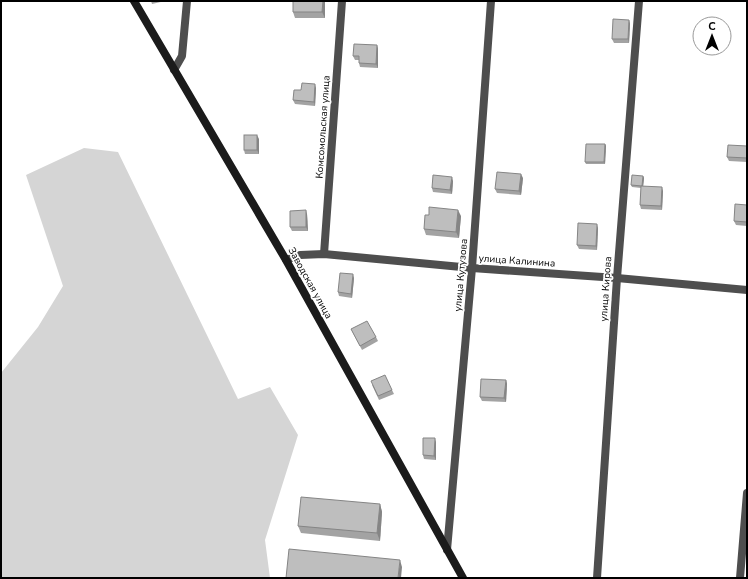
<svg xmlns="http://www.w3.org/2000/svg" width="748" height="579" viewBox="0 0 748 579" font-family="'Nunito Sans',sans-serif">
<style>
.green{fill:#d5d5d5}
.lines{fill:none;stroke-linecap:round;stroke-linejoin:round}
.street{stroke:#4e4e4e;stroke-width:8}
.secondary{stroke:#1b1b1b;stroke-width:8}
.wall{fill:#a3a3a3}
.shaded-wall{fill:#858585}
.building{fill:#bebebe;stroke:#858585}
.labels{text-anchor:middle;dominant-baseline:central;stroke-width:3.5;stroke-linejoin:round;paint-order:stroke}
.street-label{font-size:10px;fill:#000;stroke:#fff}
</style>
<rect width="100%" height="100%" fill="#fff"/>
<path class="green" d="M84,148L118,152L238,399L270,387L298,435L265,540L270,578H1V373L38,327L63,286L26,175Z"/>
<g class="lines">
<g class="street">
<path d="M174,70L182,56L187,1"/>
<path d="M324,254L342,1"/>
<path d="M286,260L300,255L324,254L472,268L617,278L747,290"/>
<path d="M447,550L472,268L491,1"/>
<path d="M597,578L617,278L639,1"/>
<path d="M740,578L747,493"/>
</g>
<path class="secondary" d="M134,1L286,260L463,578"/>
</g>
<g class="wall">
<path d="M151,1H165L152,4Z"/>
<path d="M325,1V18H295L293,12Z"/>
<path d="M629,20L630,24L629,43H614L612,39Z"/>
<path d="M377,45L378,49V68L360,67L359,63V60H355L353,56Z"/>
<path d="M316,88L315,106L295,104L293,100L301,90Z"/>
<path d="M259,139V154H245L244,150Z"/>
<path d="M605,144L606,146L605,164H586L585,162Z"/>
<path d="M747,146V162L729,161L727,157Z"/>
<path d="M643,176L644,178L643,186L663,191L662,210L641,209L640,205L641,188L632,187L631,185Z"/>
<path d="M523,178L521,195L497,193L495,189Z"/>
<path d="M453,181L452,194L433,192L432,188Z"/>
<path d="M747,205V226L736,225L734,221Z"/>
<path d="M307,214L308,231H292L290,227Z"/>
<path d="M461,216L459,238L426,235L424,229Z"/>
<path d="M598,228L597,250L579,249L577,245Z"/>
<path d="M354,278L352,298L339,296L338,292Z"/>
<path d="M351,329L376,337L378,341L362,350L353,333Z"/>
<path d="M506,380L507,384L506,402L482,401L480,397Z"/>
<path d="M372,385L392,390L394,394L379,400Z"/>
<path d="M436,442V460L424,459L423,455Z"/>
<path d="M380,504L382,512L380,541L301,533L298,526Z"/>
</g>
<g class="shaded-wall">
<path d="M323,1H325V18L322,12Z"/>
<path d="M629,20L630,24L629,43L628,39Z"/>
<path d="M377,45L378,49V68L376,64Z"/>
<path d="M315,84L316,88L315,106L314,102Z"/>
<path d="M257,135L259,139V154L257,150Z"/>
<path d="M605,144L606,146L605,164L604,162Z"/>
<path d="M521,174L523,178L521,195L519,191Z"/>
<path d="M643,176L644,178L643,188L642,186Z"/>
<path d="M452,177L453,181L452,194L450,190Z"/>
<path d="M662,187L663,191L662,210L661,206Z"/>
<path d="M306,210L307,214L308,231L306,227Z"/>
<path d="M458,210L461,216L459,238L456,232Z"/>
<path d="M597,224L598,228L597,250L596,246Z"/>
<path d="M353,274L354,278L352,298L351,294Z"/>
<path d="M506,380L507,384L506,402L504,398Z"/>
<path d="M435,438L436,442V460L434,456Z"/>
<path d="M380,504L382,512L380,541L377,533Z"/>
<path d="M400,560L402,567L401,578H398Z"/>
</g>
<g class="building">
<path d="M293,1H323L322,12H293Z"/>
<path d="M613,19L629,20L628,39H612Z"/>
<path d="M354,44L377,45L376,64L359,63V56H353Z"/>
<path d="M302,83L315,84L314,102L293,100L294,90H301Z"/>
<rect x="244" y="135" width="13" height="15"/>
<path d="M586,144H605L604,162H585Z"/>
<path d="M728,145L747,146V158L727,157Z"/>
<path d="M497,172L521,174L519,191L495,189Z"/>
<path d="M433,175L452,177L450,190L432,188Z"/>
<path d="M632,175L643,176L642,186L631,185Z"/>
<path d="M641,186L662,187L661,206L640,205Z"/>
<path d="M735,204L747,205V222L734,221Z"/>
<path d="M429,207L458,210L456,232L424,229L425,215H429Z"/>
<path d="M306,210V227H290V211Z"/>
<path d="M578,223L597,224L596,246L577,245Z"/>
<path d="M340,273L353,274L351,294L338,292Z"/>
<path d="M367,321L376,337L360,346L351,329Z"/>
<path d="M385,375L392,390L378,396L371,381Z"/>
<path d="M481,379L506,380L504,398L480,397Z"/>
<path d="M423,438H435L434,456L423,455Z"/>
<path d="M301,497L380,504L377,533L298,526Z"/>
<path d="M289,549L400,560L398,578H286Z"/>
</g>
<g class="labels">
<g class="street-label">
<text transform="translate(323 127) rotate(-86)">Комсомольская улица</text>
<text transform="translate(517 261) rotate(4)">улица Калинина</text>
<text transform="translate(461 275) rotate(-85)">улица Кутузова</text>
<text transform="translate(310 283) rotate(61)">Заводская улица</text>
<text transform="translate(606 289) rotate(-86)">улица Кирова</text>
</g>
</g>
<rect width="748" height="579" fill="none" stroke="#000000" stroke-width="4"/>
<g transform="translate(712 36)"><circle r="19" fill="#ffffff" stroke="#999999"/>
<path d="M0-3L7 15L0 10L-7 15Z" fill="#000000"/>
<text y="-6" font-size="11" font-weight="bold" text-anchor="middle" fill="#000000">С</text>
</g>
</svg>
